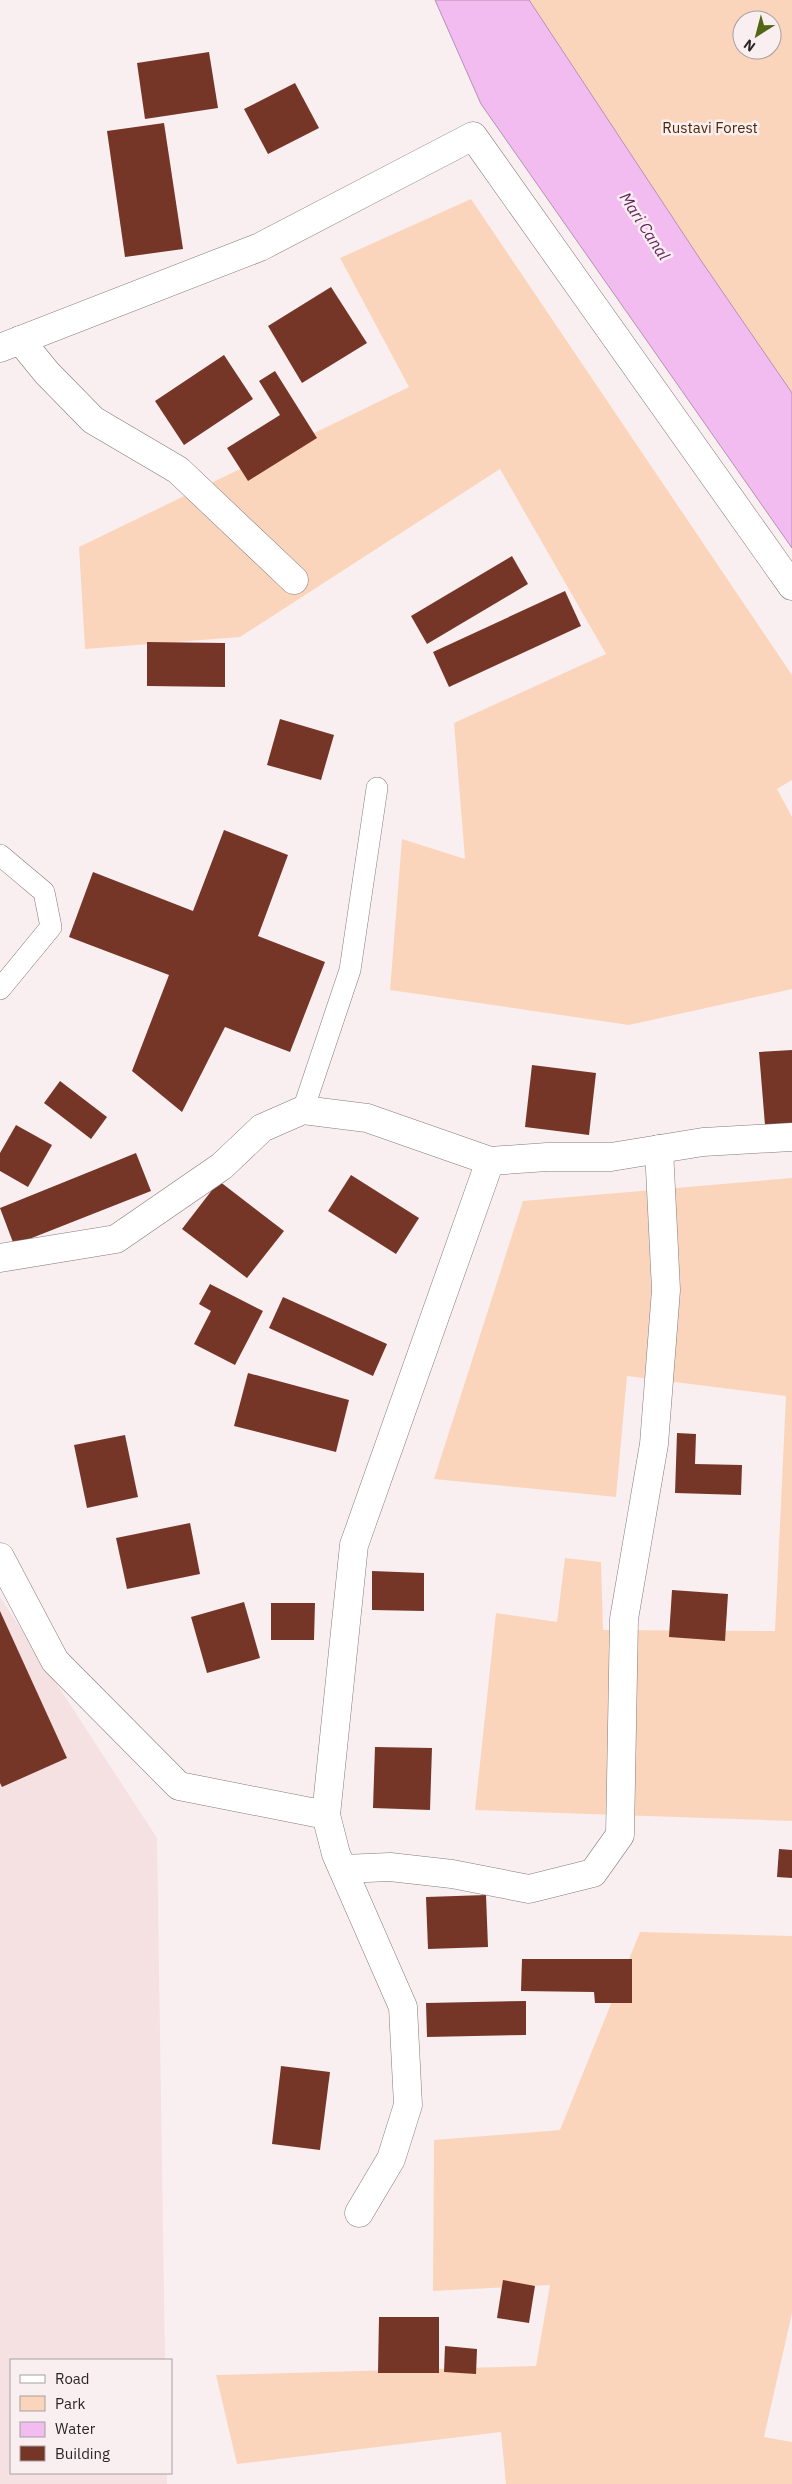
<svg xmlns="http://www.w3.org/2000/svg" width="792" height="2484" viewBox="0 0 792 2484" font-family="'IBM Plex Sans',sans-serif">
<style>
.built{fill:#f5e1e2}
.green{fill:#fbd5bb;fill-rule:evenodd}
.water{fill:#f2bcf1;stroke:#b68fb4}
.building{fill:#753628}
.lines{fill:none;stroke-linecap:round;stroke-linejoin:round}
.service-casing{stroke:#847a7b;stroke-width:22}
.minor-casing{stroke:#847a7b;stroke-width:29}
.service{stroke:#fff;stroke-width:21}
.minor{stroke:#fff;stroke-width:28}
.labels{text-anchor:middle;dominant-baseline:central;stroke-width:5;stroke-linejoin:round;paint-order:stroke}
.park-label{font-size:15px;fill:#4e2704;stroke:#faeff0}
.water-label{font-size:16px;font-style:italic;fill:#612362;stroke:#faeff0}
</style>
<rect width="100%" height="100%" fill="#faeff0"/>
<path class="built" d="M0,1597L157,1838L165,2360H11V2473H167V2484H0Z"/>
<g class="green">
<path d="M529,0H792V393L702,262ZM742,20H772V50H742Z"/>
<path d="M471,199L792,675V780L777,789L792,817V989L629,1025L390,990L402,839L465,859L454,723L606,654L500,469L240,637L85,649L79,547L409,387L340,258Z"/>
<path d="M792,1178V1821L475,1810L496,1613L557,1622L565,1558L601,1562L603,1630L775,1631L786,1396L627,1376L616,1497L434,1479L523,1201Z"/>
<path d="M640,1932L792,1936V2313L764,2437L792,2442V2484H506L501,2432L237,2464L216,2375L536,2366L550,2285L433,2291L434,2140L560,2130Z"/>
</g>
<path class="water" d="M435,0H529L702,262L792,393V548L481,104Z"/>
<g class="building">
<path d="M209,52L218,108L145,119L137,63Z"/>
<path d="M295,83L319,128L268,154L244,109Z"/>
<path d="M164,123L183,249L125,257L107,131Z"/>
<path d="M331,287L367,343L302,383L268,326Z"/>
<path d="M224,355L253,399L184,445L155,401Z"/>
<path d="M275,371L317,438L248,481L227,448L280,415L259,381Z"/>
<path d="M512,556L528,584L427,644L411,616Z"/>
<path d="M565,591L581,626L449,687L433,652Z"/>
<path d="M147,642L225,643V687L147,686Z"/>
<path d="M280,719L334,735L321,780L267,765Z"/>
<path d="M224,830L288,855L258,936L325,962L290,1052L225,1027L182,1112L132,1071L169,975L69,937L93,872L193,911Z"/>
<path d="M792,1050V1123L765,1125L759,1052Z"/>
<path d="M532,1065L596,1073L589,1135L525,1127Z"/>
<path d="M60,1081L107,1117L91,1139L44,1103Z"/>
<path d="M16,1125L52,1145L28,1187L0,1171V1153Z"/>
<path d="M136,1153L151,1191L14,1245L0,1208Z"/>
<path d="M351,1175L419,1218L396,1254L328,1211Z"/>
<path d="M219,1181L284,1231L247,1278L182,1229Z"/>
<path d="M210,1284L263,1311L235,1365L194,1344L211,1311L199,1304Z"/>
<path d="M283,1297L387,1344L373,1376L269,1328Z"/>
<path d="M248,1373L349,1400L336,1452L234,1426Z"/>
<path d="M677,1433L696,1434L695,1464L742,1465L741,1495L675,1493Z"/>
<path d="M125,1435L138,1497L87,1508L74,1445Z"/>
<path d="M190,1523L200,1574L127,1589L116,1538Z"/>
<path d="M372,1571L424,1573V1611L372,1610Z"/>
<path d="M672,1590L728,1594L725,1641L669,1637Z"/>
<path d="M244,1602L260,1658L207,1673L191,1617Z"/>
<path d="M271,1603H315L314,1640H271Z"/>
<path d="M0,1611L67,1758L2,1787L0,1783Z"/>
<path d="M375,1747L432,1748L430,1810L373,1808Z"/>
<path d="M779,1849L792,1850V1878L777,1877Z"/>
<path d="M486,1895L488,1947L428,1949L426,1897Z"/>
<path d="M522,1959H632V2003H595L594,1992L521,1991Z"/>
<path d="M526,2001V2035L427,2037L426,2003Z"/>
<path d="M281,2066L330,2072L320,2150L272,2144Z"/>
<path d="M503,2280L535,2286L529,2323L497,2318Z"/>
<path d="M379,2317H439V2373H378Z"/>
<path d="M445,2346L477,2349L476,2374L444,2372Z"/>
</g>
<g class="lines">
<defs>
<g id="service">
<path d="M0,855L44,892L51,927L0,989"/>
<path d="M303,1110L350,970L377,788"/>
</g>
<g id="minor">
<path d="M20,340L47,373L93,420L178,470L294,580"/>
<path d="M0,348L260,247L473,136L792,586"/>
<path d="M490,1161L547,1157H611L703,1142L792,1137"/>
<path d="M0,1258L116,1239L222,1166L262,1128L303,1110L367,1118L490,1161L354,1545L326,1815L179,1786L55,1661L0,1557"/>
<path d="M326,1815L336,1854L403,2007L408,2105L391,2159L359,2213"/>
<path d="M343,1869L390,1867L452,1874L529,1889L593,1873L620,1835L624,1619L654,1444L666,1290L659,1149"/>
</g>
</defs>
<use href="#service" class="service-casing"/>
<use href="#minor" class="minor-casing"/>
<use href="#service" class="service"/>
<use href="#minor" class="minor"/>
</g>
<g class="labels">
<g class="park-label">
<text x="710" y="127">Rustavi Forest</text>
</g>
<g class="water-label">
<text transform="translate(645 226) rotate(57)">Mari Canal</text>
</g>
</g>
<rect x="10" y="2359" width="162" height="115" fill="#faeff0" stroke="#a79f9f"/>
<rect x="20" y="2375" width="25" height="8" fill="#ffffff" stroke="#a79f9f"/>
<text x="55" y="2384" font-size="15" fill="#2a2626">Road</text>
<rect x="20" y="2396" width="25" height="15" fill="#fbd5bb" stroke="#a79f9f"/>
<text x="55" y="2409" font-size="15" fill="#2a2626">Park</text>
<rect x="20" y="2422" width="25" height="15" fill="#f2bcf1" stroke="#a79f9f"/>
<text x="55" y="2434" font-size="15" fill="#2a2626">Water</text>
<rect x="20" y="2446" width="25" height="15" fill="#753628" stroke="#a79f9f"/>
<text x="55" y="2459" font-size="15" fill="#2a2626">Building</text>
<g transform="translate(757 35) rotate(216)"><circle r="24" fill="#faeff0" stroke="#a79f9f"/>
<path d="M0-4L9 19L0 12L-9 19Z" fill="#526613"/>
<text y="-8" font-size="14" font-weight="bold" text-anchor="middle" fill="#2a2626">N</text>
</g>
</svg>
